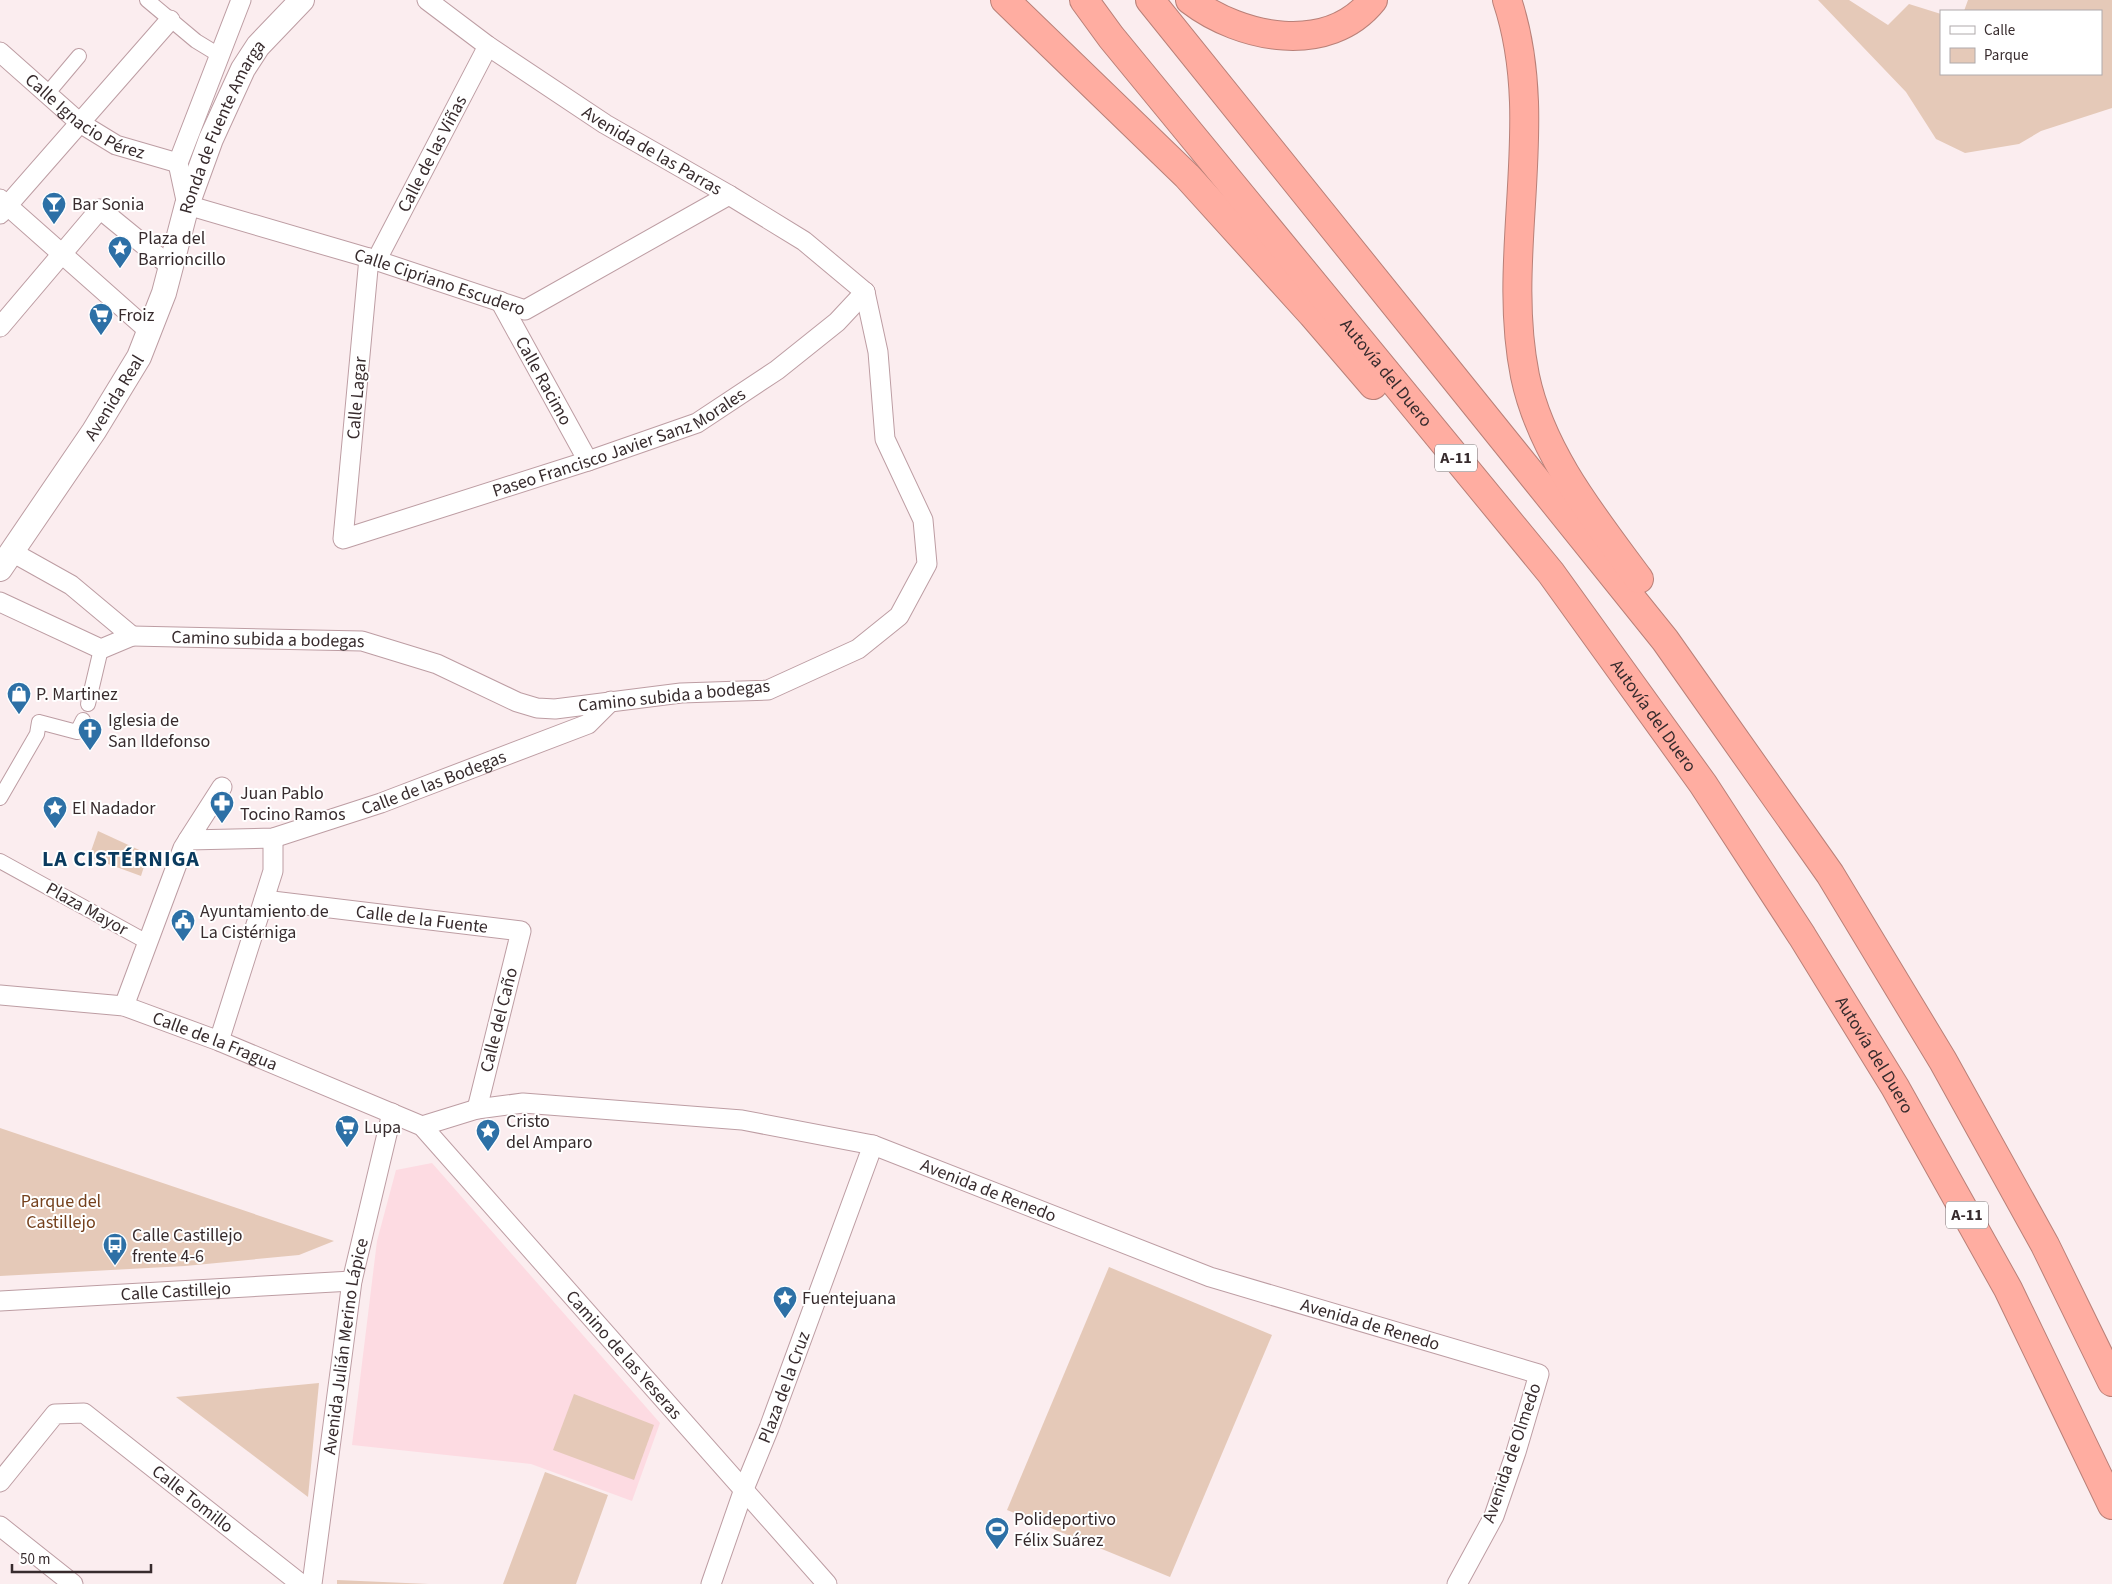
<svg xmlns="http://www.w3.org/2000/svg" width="2112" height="1584" viewBox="0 0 2112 1584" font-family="'Source Sans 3',sans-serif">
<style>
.built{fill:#fddbe2}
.green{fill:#e5c9b8}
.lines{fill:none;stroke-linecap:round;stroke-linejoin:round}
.pedestrian-casing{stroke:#bd9da3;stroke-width:16}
.minor-casing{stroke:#bd9da3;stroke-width:21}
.tertiary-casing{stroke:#bd9da3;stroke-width:26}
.motorway-casing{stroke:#b98078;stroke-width:30}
.pedestrian{stroke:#fff;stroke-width:14}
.minor{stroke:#fff;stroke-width:19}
.tertiary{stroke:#fff;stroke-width:24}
.motorway{stroke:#ffada1;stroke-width:28}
.labels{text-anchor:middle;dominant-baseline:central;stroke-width:4;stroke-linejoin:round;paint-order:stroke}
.shield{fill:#fff;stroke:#736b6c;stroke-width:1}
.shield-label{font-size:16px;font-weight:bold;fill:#372b2d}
.street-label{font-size:18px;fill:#372b2d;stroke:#fff}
.poi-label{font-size:18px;fill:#372b2d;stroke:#fff;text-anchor:start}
.park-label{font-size:18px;fill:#75411d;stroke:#fff}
.district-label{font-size:22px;font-weight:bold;letter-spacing:1px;fill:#0a3b5f;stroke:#fff}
</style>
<rect width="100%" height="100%" fill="#fbedef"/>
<path class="built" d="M432,1163L660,1423L632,1501L531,1464L352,1445L377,1241L396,1170Z"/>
<g class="green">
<path d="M1818,0H1849L1888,25L1909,4L1941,14V74H2101V11H1964L1968,0H2112V108L2041,131L2019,144L1965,153L1936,139L1906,92Z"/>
<path d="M98,831L148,854L141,876L89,857Z"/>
<path d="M0,1128L334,1241L299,1255L185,1266L0,1276Z"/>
<path d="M1109,1267L1272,1335L1170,1577L1007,1510Z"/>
<path d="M319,1383L308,1497L176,1397Z"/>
<path d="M574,1394L654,1425L634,1480L553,1450Z"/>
<path d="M545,1472L608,1495L576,1584H503Z"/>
<path d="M337,1580L429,1584H337Z"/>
</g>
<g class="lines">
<defs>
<g id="pedestrian">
<path d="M147,0L196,41L219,55"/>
<path d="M47,94L79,56"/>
<path d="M88,704L101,649"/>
<path d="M0,798L37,734L39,722L77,732L83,720"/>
<path d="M0,861L147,942"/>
</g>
<g id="minor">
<path id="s1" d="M241,0L178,163L187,205L369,258L525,310L729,195"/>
<path id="s2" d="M427,0L488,46L605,124L729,195L804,241L865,292"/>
<path id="s3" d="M0,52L80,123L116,145L178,163"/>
<path d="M0,199L149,331"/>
<path d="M0,214L170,20"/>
<path id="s4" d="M369,258L343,539L588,461L697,423L777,370L837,322L865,292"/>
<path id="s5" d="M376,261L488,46"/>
<path id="s6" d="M500,301L588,461"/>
<path d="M0,327L100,209L171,267"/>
<path d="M0,602L101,649L132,636L71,585L12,552"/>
<path id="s7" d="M132,636L362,641L437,664L517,702L537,708L555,709L681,693L768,690L858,649L899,616L927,564L923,520L885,439L878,352L865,292"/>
<path id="s8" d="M222,787L188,840L273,838L381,803L588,724L611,701"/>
<path id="s9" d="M264,900L521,931L477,1109"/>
<path id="s10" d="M0,995L124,1006L219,1041L422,1126L827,1584"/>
<path d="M124,1006L183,848L188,840"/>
<path d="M219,1041L273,871V838"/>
<path id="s11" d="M422,1126L477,1109L523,1103L742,1120L873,1145L1210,1277L1539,1374L1516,1452L1494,1516L1457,1584"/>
<path id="s12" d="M0,1301L352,1281"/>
<path id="s13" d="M0,1482L55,1414L84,1413L301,1584"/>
<path d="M0,1526L73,1584"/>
<path id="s14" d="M312,1584L352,1281L392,1113"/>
<path id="s15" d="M711,1584L744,1489L769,1428L873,1145"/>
</g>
<g id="tertiary">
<path id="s16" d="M0,569L94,431L139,357L164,293L187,205L211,139L243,69L258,46L302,0"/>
</g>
<g id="motorway">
<path d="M1005,0L1187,176L1312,314L1373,385"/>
<path id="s17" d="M1084,0L1111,37L1551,573L1703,784L1802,936L1895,1087L2008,1289L2112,1505"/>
<path d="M1150,0L1665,640L1830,874L1943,1061L2045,1245L2112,1382"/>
<path d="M1190,0C1241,39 1328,56 1373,0"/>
<path d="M1507,0C1548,122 1500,252 1525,376C1541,453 1594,518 1639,579"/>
</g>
</defs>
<use href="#pedestrian" class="pedestrian-casing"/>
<use href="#minor" class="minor-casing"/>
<use href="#tertiary" class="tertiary-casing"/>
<use href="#motorway" class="motorway-casing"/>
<use href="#pedestrian" class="pedestrian"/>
<use href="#minor" class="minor"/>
<use href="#tertiary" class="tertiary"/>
<use href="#motorway" class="motorway"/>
</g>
<defs>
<symbol id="bar-pin" viewBox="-11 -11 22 30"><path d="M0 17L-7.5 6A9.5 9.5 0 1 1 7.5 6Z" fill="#2d70a6" stroke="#fff"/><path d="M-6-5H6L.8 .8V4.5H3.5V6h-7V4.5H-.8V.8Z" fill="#fff"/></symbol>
<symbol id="sight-pin" viewBox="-11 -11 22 30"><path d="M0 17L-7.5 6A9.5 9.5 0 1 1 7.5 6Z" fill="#2d70a6" stroke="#fff"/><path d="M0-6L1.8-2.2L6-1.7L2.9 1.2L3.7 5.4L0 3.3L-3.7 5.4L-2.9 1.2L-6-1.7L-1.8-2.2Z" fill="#fff"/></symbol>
<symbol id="supermarket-pin" viewBox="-11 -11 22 30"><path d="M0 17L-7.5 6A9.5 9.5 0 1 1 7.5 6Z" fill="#2d70a6" stroke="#fff"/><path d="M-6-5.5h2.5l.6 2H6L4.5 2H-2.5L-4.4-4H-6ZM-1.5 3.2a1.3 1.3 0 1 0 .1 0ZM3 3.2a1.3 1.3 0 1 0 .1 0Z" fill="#fff"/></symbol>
<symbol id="shop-pin" viewBox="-11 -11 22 30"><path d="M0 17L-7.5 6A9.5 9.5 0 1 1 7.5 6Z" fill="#2d70a6" stroke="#fff"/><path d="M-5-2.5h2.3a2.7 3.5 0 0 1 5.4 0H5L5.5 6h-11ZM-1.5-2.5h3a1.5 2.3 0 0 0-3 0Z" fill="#fff"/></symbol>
<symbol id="church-pin" viewBox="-11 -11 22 30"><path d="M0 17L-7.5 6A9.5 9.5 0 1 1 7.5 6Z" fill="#2d70a6" stroke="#fff"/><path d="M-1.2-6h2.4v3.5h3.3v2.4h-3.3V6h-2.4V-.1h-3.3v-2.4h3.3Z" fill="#fff"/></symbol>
<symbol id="pharmacy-pin" viewBox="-11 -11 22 30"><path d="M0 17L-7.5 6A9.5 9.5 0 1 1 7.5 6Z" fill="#2d70a6" stroke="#fff"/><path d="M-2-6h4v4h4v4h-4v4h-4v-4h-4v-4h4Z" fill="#fff"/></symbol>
<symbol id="civic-pin" viewBox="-11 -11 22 30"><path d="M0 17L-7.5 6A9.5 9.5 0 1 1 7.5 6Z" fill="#2d70a6" stroke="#fff"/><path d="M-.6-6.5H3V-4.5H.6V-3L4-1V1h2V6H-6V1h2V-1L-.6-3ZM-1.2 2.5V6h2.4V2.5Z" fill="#fff"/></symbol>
<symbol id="bus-pin" viewBox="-11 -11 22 30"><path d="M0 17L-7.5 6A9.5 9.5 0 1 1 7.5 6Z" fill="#2d70a6" stroke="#fff"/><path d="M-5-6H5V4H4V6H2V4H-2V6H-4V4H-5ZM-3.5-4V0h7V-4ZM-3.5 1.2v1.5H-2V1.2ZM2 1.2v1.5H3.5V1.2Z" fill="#fff"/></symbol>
<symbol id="stadium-pin" viewBox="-11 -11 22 30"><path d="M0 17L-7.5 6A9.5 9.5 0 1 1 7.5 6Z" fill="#2d70a6" stroke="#fff"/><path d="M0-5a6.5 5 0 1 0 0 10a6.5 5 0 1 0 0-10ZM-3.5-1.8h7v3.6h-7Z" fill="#fff"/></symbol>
</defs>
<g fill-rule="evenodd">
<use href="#bar-pin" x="40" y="190" width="28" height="38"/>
<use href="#sight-pin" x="106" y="234" width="28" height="38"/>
<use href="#supermarket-pin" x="87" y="301" width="28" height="38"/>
<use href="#shop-pin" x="5" y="680" width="28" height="38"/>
<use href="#church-pin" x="76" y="716" width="28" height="38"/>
<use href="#pharmacy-pin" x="208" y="789" width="28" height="38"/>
<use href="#sight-pin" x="41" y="794" width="28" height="38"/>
<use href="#civic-pin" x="169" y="907" width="28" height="38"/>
<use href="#supermarket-pin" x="333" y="1113" width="28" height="38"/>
<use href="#sight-pin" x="474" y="1117" width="28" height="38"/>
<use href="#bus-pin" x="101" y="1231" width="28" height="38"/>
<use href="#sight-pin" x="771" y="1284" width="28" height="38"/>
<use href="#stadium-pin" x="983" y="1515" width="28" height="38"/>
</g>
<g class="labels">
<g class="shield">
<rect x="1435" y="444.5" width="42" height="27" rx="4"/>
<rect x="1946" y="1201.5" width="42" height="27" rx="4"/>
</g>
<g class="shield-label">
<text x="1456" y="458">A-11</text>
<text x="1967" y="1215">A-11</text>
</g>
<g class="street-label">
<text stroke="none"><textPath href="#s16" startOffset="499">Ronda de Fuente Amarga</textPath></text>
<text stroke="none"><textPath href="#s3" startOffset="108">Calle Ignacio Pérez</textPath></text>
<text stroke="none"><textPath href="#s2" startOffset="271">Avenida de las Parras</textPath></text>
<text stroke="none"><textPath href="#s5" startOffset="121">Calle de las Viñas</textPath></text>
<text stroke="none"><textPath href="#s1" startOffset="482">Calle Cipriano Escudero</textPath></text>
<text stroke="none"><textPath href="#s17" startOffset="480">Autovía del Duero</textPath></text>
<text stroke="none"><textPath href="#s6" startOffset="91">Calle Racimo</textPath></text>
<text stroke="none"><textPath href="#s16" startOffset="206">Avenida Real</textPath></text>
<text transform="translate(357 398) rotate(-85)">Calle Lagar</text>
<text stroke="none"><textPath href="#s4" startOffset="575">Paseo Francisco Javier Sanz Morales</textPath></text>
<text stroke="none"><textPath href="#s7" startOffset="136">Camino subida a bodegas</textPath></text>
<text transform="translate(674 696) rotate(-6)">Camino subida a bodegas</text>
<text stroke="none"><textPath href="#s17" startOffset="915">Autovía del Duero</textPath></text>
<text stroke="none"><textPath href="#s8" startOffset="318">Calle de las Bodegas</textPath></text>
<text transform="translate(87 909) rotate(29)">Plaza Mayor</text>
<text stroke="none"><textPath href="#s9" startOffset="159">Calle de la Fuente</textPath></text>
<text transform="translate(499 1020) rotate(-76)">Calle del Caño</text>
<text stroke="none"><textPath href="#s10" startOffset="222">Calle de la Fragua</textPath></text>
<text stroke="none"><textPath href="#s17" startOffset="1320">Autovía del Duero</textPath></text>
<text stroke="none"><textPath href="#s11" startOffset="581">Avenida de Renedo</textPath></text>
<text stroke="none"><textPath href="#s12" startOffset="176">Calle Castillejo</textPath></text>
<text stroke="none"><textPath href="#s11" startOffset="986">Avenida de Renedo</textPath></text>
<text stroke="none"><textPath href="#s14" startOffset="240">Avenida Julián Merino Lápice</textPath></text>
<text stroke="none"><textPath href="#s10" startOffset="751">Camino de las Yeseras</textPath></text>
<text stroke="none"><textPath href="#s15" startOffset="210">Plaza de la Cruz</textPath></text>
<text transform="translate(1512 1453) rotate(-71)">Avenida de Olmedo</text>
<text stroke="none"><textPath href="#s13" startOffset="255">Calle Tomillo</textPath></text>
</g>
<g class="poi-label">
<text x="72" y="204">Bar Sonia</text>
<text x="138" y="238">Plaza del<tspan x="138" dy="21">Barrioncillo</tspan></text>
<text x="118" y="315">Froiz</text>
<text x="36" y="694">P. Martinez</text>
<text x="108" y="720">Iglesia de<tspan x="108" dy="21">San Ildefonso</tspan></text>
<text x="240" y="793">Juan Pablo<tspan x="240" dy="21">Tocino Ramos</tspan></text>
<text x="72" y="808">El Nadador</text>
<text x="200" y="911">Ayuntamiento de<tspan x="200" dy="21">La Cistérniga</tspan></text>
<text x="506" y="1121">Cristo<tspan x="506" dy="21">del Amparo</tspan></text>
<text x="364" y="1127">Lupa</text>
<text x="132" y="1235">Calle Castillejo<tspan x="132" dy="21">frente 4-6</tspan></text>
<text x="802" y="1298">Fuentejuana</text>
<text x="1014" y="1519">Polideportivo<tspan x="1014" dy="21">Félix Suárez</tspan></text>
</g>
<g class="park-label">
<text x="61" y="1201">Parque del<tspan x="61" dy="21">Castillejo</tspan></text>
</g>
<g class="district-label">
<text x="121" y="859">LA CISTÉRNIGA</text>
</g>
</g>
<rect x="1940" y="10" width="162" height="65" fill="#ffffff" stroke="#afaaab"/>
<rect x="1950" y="26" width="25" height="8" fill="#ffffff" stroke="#afaaab"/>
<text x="1984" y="35" font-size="15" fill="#372b2d">Calle</text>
<rect x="1950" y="48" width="25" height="15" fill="#e5c9b8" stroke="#afaaab"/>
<text x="1984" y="60" font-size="15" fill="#372b2d">Parque</text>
<path d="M12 1564v8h139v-8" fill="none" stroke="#372b2d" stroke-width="2.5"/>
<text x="20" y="1564" font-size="15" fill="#372b2d" stroke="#ffffff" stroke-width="4" paint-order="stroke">50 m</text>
</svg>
